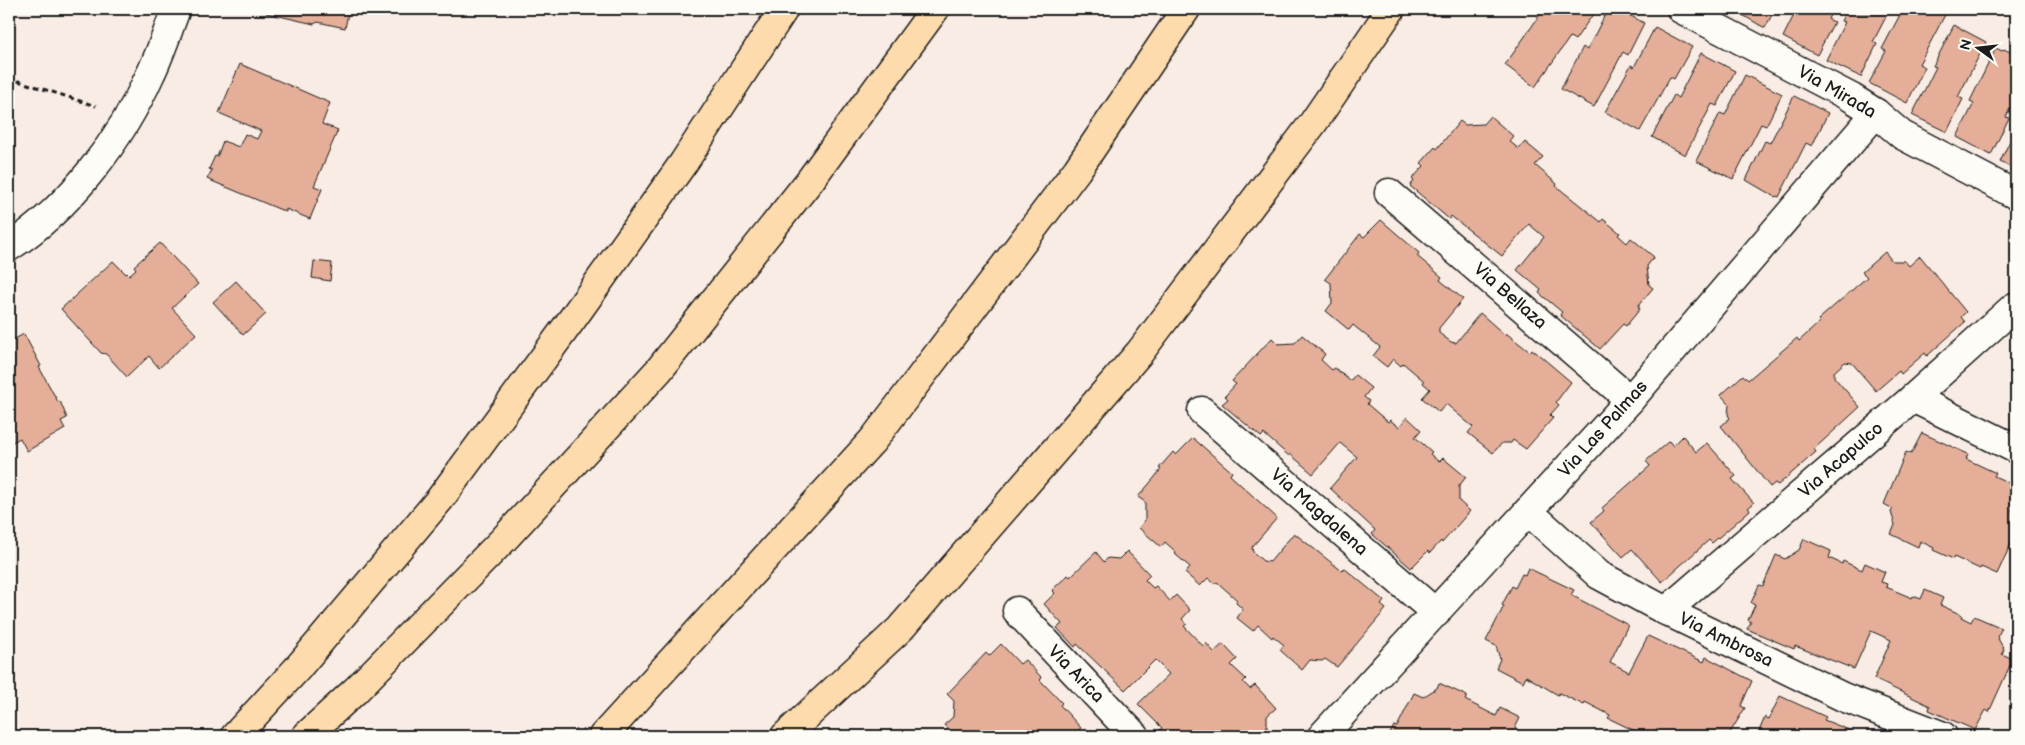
<svg xmlns="http://www.w3.org/2000/svg" width="2025" height="745" viewBox="0 0 2025 745" font-family="'Balsamiq Sans',sans-serif">
<style>
.building{fill:#e4ae98;stroke:#1c1c1c}
.lines{fill:none;stroke-linecap:round;stroke-linejoin:round}
.minor-casing{stroke:#1c1c1c;stroke-width:31}
.motorway-casing{stroke:#1c1c1c;stroke-width:31}
.path{stroke:#1c1c1c;stroke-width:3;stroke-dasharray:5 4;stroke-linecap:butt}
.minor{stroke:#fdfcf7;stroke-width:28}
.motorway{stroke:#fedbac;stroke-width:28}
.labels{text-anchor:middle;dominant-baseline:central;stroke-width:4.5;stroke-linejoin:round;paint-order:stroke}
.street-label{font-size:18px;fill:#1c1c1c;stroke:#fdfcf7}
</style>
<rect width="100%" height="100%" fill="#f8ece4"/>
<filter id="ink" filterUnits="userSpaceOnUse"><feTurbulence type="fractalNoise" baseFrequency=".02" numOctaves="2"/><feDisplacementMap in="SourceGraphic" scale="10" xChannelSelector="R" yChannelSelector="G"/><feConvolveMatrix kernelMatrix="1 2 1 2 8 2 1 2 1" color-interpolation-filters="sRGB"/></filter>
<g filter="url(#ink)">
<g class="building">
<path d="M261,9H349L345,28L318,22L314,24L266,13V10Z"/>
<path d="M1544,9L1596,10L1575,40L1570,37L1535,87L1505,65Z"/>
<path d="M1608,9H1618L1644,23L1628,55L1623,52L1594,107L1561,89L1583,47L1587,50Z"/>
<path d="M1732,9H1775L1765,28Z"/>
<path d="M1797,9H1833L1828,19L1834,22L1817,55L1783,37Z"/>
<path d="M1847,9H1890L1873,42L1877,44L1861,77L1826,60L1845,22L1841,21Z"/>
<path d="M1903,9H1942L1947,11L1919,64L1925,67L1907,103L1869,83L1886,51L1882,49Z"/>
<path d="M1954,25L1986,42L1958,97L1963,99L1947,132L1912,115L1936,67L1933,66Z"/>
<path d="M1655,27L1692,47L1674,79L1670,77L1640,131L1605,112L1631,65L1634,67Z"/>
<path d="M1996,48L2002,51L2004,49L2016,55V96L2006,117L2009,118L1991,155L1957,137L1974,103L1970,101Z"/>
<path d="M1701,53L1735,71L1717,106L1712,104L1685,155L1652,137L1674,95L1678,98Z"/>
<path d="M240,64L330,103L322,124L338,130L314,186L322,189L310,219L286,209V212L207,179L212,170L209,169L215,156L217,157L223,141L239,147L245,134L257,139L261,131L219,113Z"/>
<path d="M1745,75L1782,94L1766,126L1761,124L1733,179L1696,161L1720,113L1725,115Z"/>
<path d="M1794,96L1828,113L1812,146L1806,143L1779,197L1776,196L1775,197L1746,180L1765,141L1770,143Z"/>
<path d="M1490,116L1513,136L1509,141L1519,149L1525,142L1543,157L1535,165L1557,184L1556,186L1601,222L1603,219L1620,233L1618,235L1627,243L1631,238L1654,257L1647,266L1649,285L1653,288L1638,306L1640,309L1626,326L1623,324L1600,349L1560,315L1562,312L1539,293L1541,290L1517,270L1544,237L1529,224L1502,256L1451,216L1449,219L1410,186L1414,181L1412,179L1424,166L1421,163L1435,147L1437,149L1460,121L1465,125L1483,124Z"/>
<path d="M2016,118V170L2000,162L2016,128L2012,126Z"/>
<path d="M1381,220L1419,253L1417,256L1442,277L1440,280L1463,299L1439,328V333L1451,342L1456,343L1480,313L1505,335L1506,333L1530,352L1532,349L1571,382L1556,402L1559,405L1550,415L1553,418L1526,449L1513,440L1511,443H1502L1493,453L1468,433L1473,427L1446,404L1439,412L1422,398L1430,389L1423,383L1424,381L1403,363L1401,366L1393,359L1387,367L1373,356L1380,347L1353,325L1349,330L1326,311L1332,303L1331,283L1325,279L1360,234L1364,237Z"/>
<path d="M160,243L198,284L172,308L196,334L159,368L149,356L127,377L106,354L101,353L61,309L113,261L126,274L127,273L129,275L136,269L134,266Z"/>
<path d="M1885,252L1892,261H1905L1909,266L1920,256L1966,312L1961,317L1965,322L1927,356L1925,353L1901,374L1899,371L1876,391L1852,363L1845,362L1834,372V377L1860,407L1814,449L1816,452L1778,485L1775,483L1770,487L1721,426L1730,418L1728,415L1729,404L1721,395L1743,375L1748,380L1797,338L1799,341L1820,322L1818,320L1867,277L1862,272Z"/>
<path d="M314,261L332,263L330,281L312,278Z"/>
<path d="M236,281L266,314L243,335L213,302Z"/>
<path d="M24,334L41,366L39,367L58,402L60,401L67,418L61,421L65,429L27,451L20,438L9,444V342Z"/>
<path d="M1302,335L1325,354L1321,360L1332,370L1335,368L1350,381L1355,375L1371,388L1364,397L1369,401L1367,404L1388,422L1390,420L1399,427L1407,417L1421,430L1415,437L1432,452L1430,454L1439,462L1443,458L1466,477L1459,486V501L1470,511L1442,543L1441,541L1430,553L1428,551L1411,568L1372,534L1375,530L1330,488L1357,457L1340,443L1313,474L1290,454L1289,456L1264,434L1261,437L1222,404L1228,399L1225,396L1236,384L1232,381L1272,338L1278,344L1295,343Z"/>
<path d="M1922,433L1968,454L1966,459L1996,473L1994,476L2016,486V501L2012,511L2016,513V533L1997,574L1981,567L1980,569L1954,557L1953,559L1933,550L1934,548L1920,541L1918,547L1891,534L1895,525L1891,512L1893,509L1884,504L1906,452L1911,454Z"/>
<path d="M1683,436L1696,452L1707,443L1736,476L1732,479L1754,503L1748,508L1750,510L1732,526L1712,543L1709,540L1662,582L1632,549L1623,557L1591,522L1604,511L1602,508L1650,466L1646,461L1669,441L1673,446Z"/>
<path d="M1193,438L1232,472L1230,475L1277,518L1252,547L1253,552L1263,561L1270,562L1294,533L1342,571L1344,568L1384,601L1381,605L1386,609L1337,667L1325,659L1322,661L1310,660L1302,670L1280,650L1284,645L1273,636L1272,638L1258,625L1253,631L1237,618L1243,609L1236,603L1237,600L1217,582L1215,584L1208,578L1200,586L1185,573L1190,567L1175,554L1176,552L1165,542L1161,547L1139,528L1145,520V502L1138,497L1155,477L1161,469L1159,468L1173,452L1176,455Z"/>
<path d="M1804,539L1831,551L1829,558L1842,564L1843,561L1862,570L1865,563L1885,572L1881,582L1887,584L1886,587L1912,598L1913,596L1921,599L1925,590L1943,598L1940,605L1962,615L1961,617L1971,622L1974,616L2002,628L1997,637L2004,649L2002,654L2013,659L1989,712L1986,710L1975,730L1929,710L1930,706L1924,703L1874,679L1891,640L1871,631L1854,669L1795,646L1794,649L1747,629L1751,622L1748,620L1755,605L1751,603L1759,585L1763,586L1776,555L1785,559L1799,550Z"/>
<path d="M1127,551L1150,575L1145,580L1153,588L1156,586L1170,601L1176,595L1190,610L1182,619L1187,624L1184,626L1203,646L1206,643L1214,652L1223,644L1237,659L1231,665L1246,679L1243,682L1250,689L1255,685L1276,708L1267,716V736H1166L1160,730L1162,728L1138,704L1169,674L1155,660L1125,690L1077,644L1075,647L1057,628L1062,624L1044,604L1055,593L1052,590L1068,575L1070,577L1096,552L1104,562L1108,558L1119,559Z"/>
<path d="M1528,568L1574,590L1571,595L1628,625L1610,662L1629,672L1648,636L1704,662L1706,657L1752,681L1741,706L1745,708L1728,736H1639L1634,733L1635,731L1608,718L1610,715L1585,702L1584,705L1559,693L1558,695L1526,676L1523,682L1496,668L1500,659L1496,646L1486,641L1504,606L1502,605L1512,586L1515,588L1522,574L1525,575Z"/>
<path d="M1001,644L1020,664L1025,660L1042,678L1040,680L1062,703L1060,705L1081,728L1072,736H955L944,725L953,717L954,701L947,694L986,653L989,656Z"/>
<path d="M1439,683L1467,696L1465,700L1496,716L1500,708L1520,718L1515,728L1526,736H1389L1394,726L1397,727L1414,693L1423,697L1437,688Z"/>
<path d="M1780,696L1826,717L1824,720L1854,732L1853,735L1856,736H1757L1765,717L1769,719Z"/>
</g>
<g class="lines">
<defs>
<g id="minor">
<path d="M1681,9L1852,98L1876,113L1902,135L2016,195"/>
<path d="M1389,193L1630,400"/>
<path d="M9,247C70,208 122,138 151,73C161,52 168,30 176,9"/>
<path d="M1913,398L2016,449"/>
<path d="M1202,411L1436,613"/>
<path d="M1528,511L1599,575L1666,611L1843,697L1943,736"/>
<path d="M1017,611L1135,736"/>
<path d="M1666,611L1913,398L2014,307"/>
<path d="M1322,736L1630,400L1876,113"/>
</g>
<g id="motorway">
<path d="M235,736L296,670L440,499L573,318L684,162L784,9"/>
<path d="M306,736L356,690L504,539L659,370L811,179L935,9"/>
<path d="M603,736L873,440L1077,170L1186,9"/>
<path d="M785,736L900,629L1140,352L1313,123L1391,9"/>
</g>
</defs>
<use href="#minor" class="minor-casing"/>
<use href="#motorway" class="motorway-casing"/>
<path class="path" d="M9,78L96,106"/>
<use href="#minor" class="minor"/>
<use href="#motorway" class="motorway"/>
</g>
</g>
<g class="labels">
<g class="street-label">
<text transform="translate(1837 92) rotate(30)">Via Mirada</text>
<text transform="translate(1510 296) rotate(41)">Via Bellaza</text>
<text transform="translate(1603 429) rotate(-48)">Via Las Palmas</text>
<text transform="translate(1841 460) rotate(-41)">Via Acapulco</text>
<text transform="translate(1319 512) rotate(41)">Via Magdalena</text>
<text transform="translate(1726 640) rotate(26)">Via Ambrosa</text>
<text transform="translate(1076 674) rotate(46)">Via Arica</text>
</g>
</g>
<rect width="2025" height="745" fill="none" stroke="#fdfcf7" stroke-width="30"/>
<rect x="15" y="15" width="1995" height="715" fill="none" stroke="#1c1c1c" stroke-width="2" filter="url(#ink)"/>
<g transform="translate(1978 48) rotate(285)" stroke="#fdfcf7" stroke-width="4" paint-order="stroke">
<path d="M0-4L9 19L0 12L-9 19Z" fill="#1c1c1c"/>
<text y="-8" font-size="14" font-weight="bold" text-anchor="middle" fill="#1c1c1c">N</text>
</g>
</svg>
